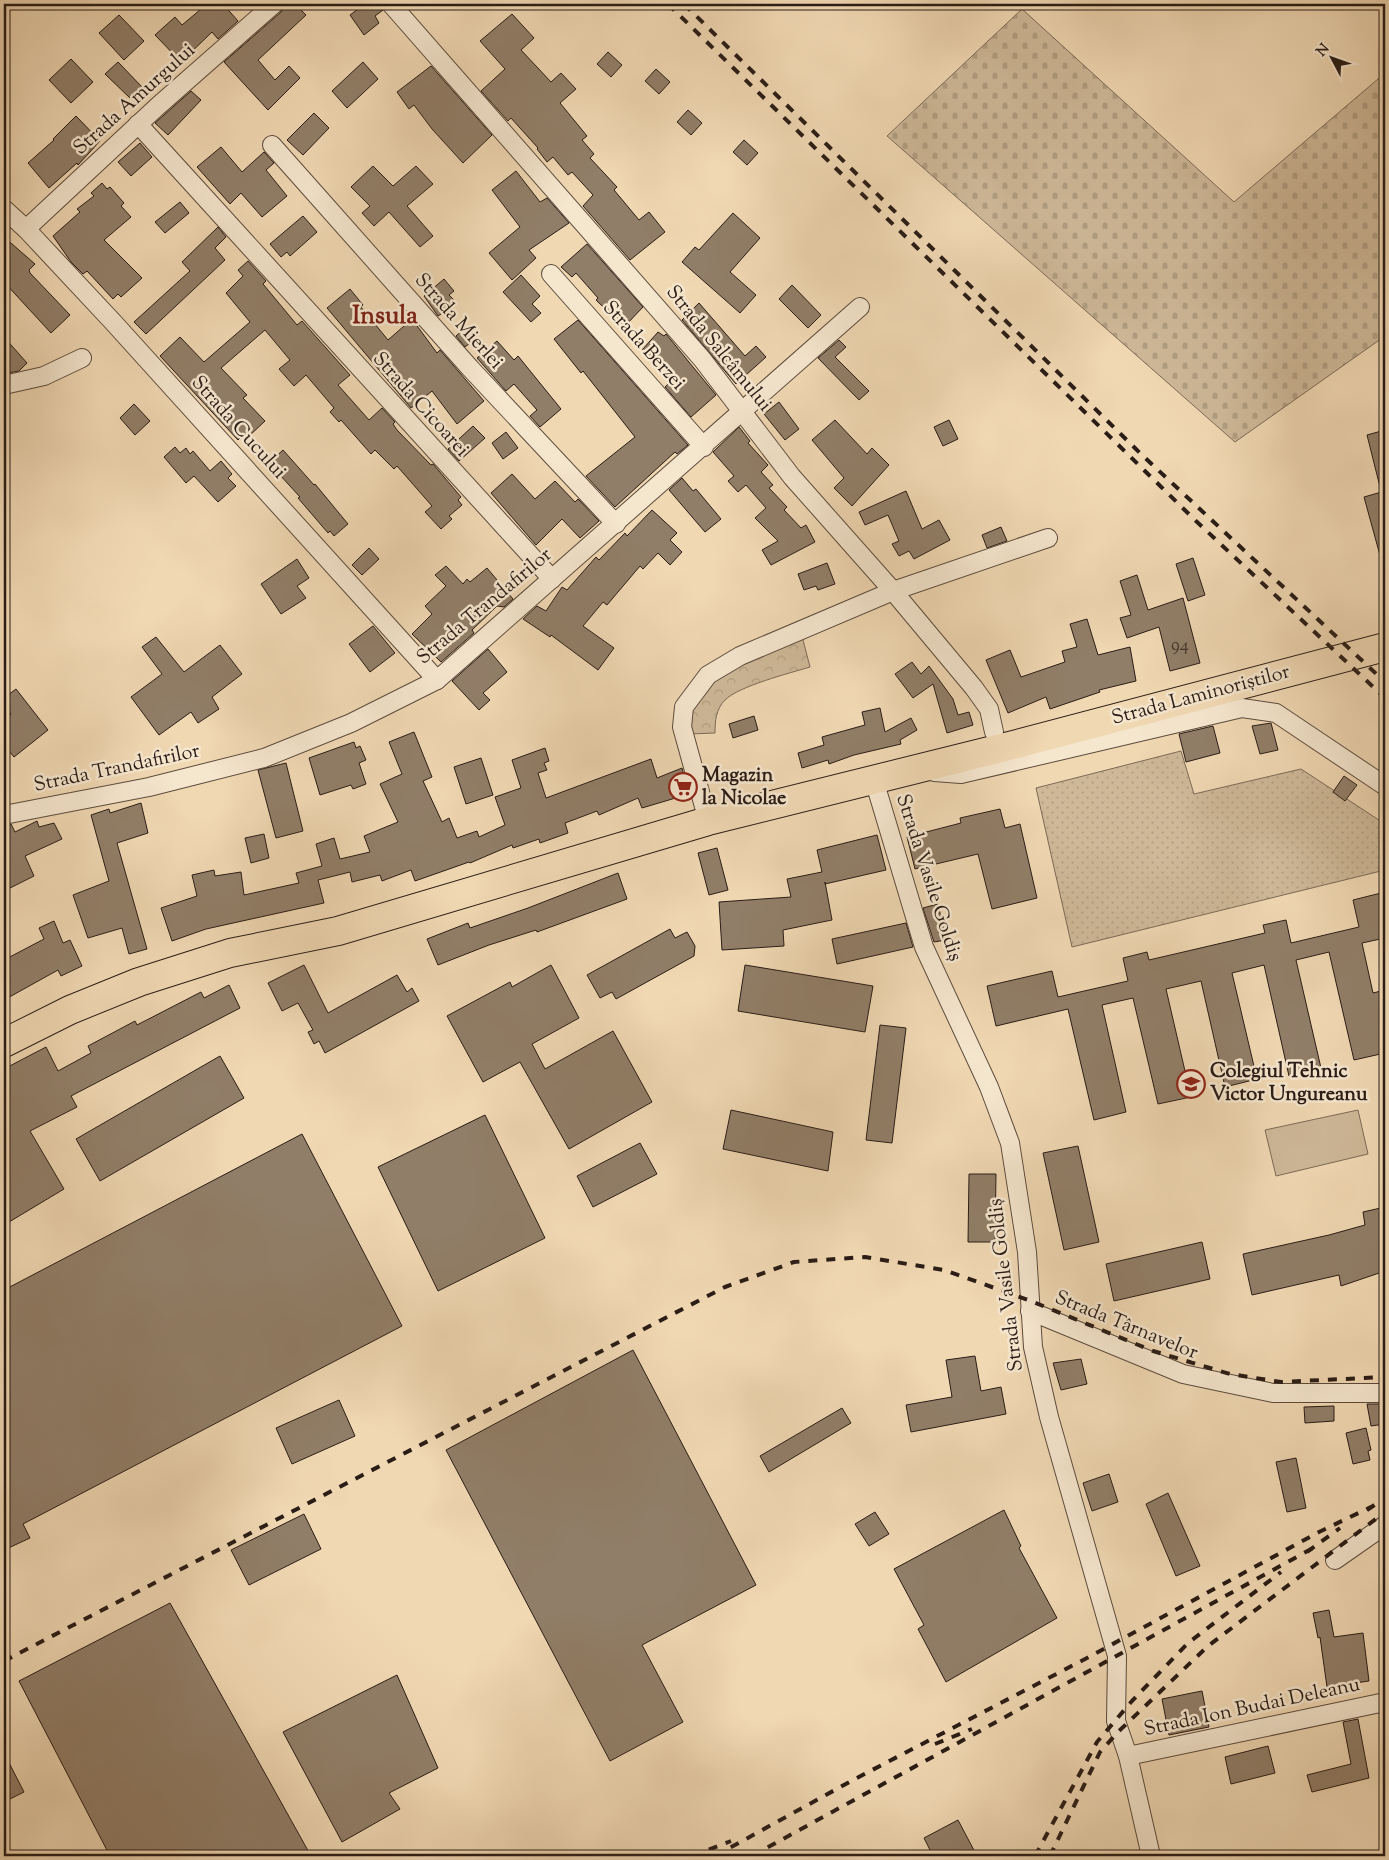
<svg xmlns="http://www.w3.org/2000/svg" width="1389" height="1860" viewBox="0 0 1389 1860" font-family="'Sorts Mill Goudy',serif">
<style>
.grass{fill:url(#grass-dots);stroke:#7c6a57}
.forest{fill:url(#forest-crowns);stroke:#7c6a57}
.cemetery{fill:url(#cemetery-stones);stroke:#7c6a57}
.pitch{fill:#ceb898;stroke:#7c6a57}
.building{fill:#917e68;stroke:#2a1c16}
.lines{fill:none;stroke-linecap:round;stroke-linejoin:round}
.minor-casing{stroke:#5c4b3d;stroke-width:20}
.primary-casing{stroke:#2a1c16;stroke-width:30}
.minor{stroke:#f5e6ce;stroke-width:18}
.primary{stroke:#f0d8b3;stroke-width:28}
.rail{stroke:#2a1c16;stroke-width:4;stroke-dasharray:9 9;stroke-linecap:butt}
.labels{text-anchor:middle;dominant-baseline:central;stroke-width:5;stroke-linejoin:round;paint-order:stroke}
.number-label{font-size:18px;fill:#44342a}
.street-label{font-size:20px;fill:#2a1c16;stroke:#f5e6ce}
.poi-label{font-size:20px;font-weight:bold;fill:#2a1c16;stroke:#f5e6ce;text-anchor:start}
.district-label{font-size:25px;font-weight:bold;fill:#7a1f14;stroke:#f5e6ce}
</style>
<defs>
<pattern id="grass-dots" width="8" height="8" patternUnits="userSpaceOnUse" patternTransform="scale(1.25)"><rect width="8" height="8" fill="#ceb898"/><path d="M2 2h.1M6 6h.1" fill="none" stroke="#b19e82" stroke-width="1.8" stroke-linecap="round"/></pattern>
<pattern id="forest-crowns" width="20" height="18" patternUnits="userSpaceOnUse" patternTransform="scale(1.25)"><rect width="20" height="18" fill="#ceb898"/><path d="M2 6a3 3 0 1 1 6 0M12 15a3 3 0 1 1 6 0" fill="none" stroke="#b19e82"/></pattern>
<pattern id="cemetery-stones" width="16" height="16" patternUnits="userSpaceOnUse" patternTransform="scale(1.25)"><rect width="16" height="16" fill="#ceb898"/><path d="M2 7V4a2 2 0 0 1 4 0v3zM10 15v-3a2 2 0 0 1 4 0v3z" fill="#b19e82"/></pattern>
</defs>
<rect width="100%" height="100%" fill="#f0d8b3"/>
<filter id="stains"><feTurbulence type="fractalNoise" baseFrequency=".004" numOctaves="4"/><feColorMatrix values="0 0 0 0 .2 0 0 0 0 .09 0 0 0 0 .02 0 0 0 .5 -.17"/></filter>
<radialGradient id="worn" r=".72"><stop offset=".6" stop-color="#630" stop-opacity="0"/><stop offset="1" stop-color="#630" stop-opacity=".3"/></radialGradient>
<path class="grass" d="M1181,751L1194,794L1301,769L1385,824V870L1072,947L1036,788Z"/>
<path class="forest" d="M802,636L810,667C790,673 739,686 725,700C716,709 715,721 715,733L689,734C690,726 689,711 693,704C712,666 766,652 802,636Z"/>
<path class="cemetery" d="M1022,9L1234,202L1385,73V336L1235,442L887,136Z"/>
<path class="pitch" d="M1358,1110L1368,1154L1276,1176L1265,1130Z"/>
<g class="building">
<path d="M207,4H223L238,21L218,39L212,32L181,62L155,35L175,17L182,25Z"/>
<path d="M285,4H295L306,15L258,60L275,80L289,66L300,78L268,110L224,62L281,12Z"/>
<path d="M365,4H381L383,10L375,16L379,23L364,35L350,15Z"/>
<path d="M512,14L534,38L521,50L551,82L561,73L576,89L560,103L587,136L582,140L594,154L590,158L617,187L614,190L639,220L649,212L665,232L630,260L583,206L593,195L572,172L568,175L553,157L547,162L537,149L538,148L511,118L508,121L481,91L505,69L480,41Z"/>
<path d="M119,15L144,41L124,60L99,33Z"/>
<path d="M608,52L622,65L611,77L597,64Z"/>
<path d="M71,59L93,82L71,103L49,80Z"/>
<path d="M118,62L143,88L131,99L105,74Z"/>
<path d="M363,62L378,79L347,108L332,91Z"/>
<path d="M431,66L492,135L463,163L432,129L414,105L409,109L397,92Z"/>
<path d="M656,69L670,82L659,94L645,81Z"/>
<path d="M191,91L201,100L168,135L155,123Z"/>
<path d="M688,110L702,123L691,135L677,122Z"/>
<path d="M314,113L329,128L303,155L287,140Z"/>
<path d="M76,116L100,141L78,165L77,163L49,188L28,163L54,140L53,139Z"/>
<path d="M744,140L758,153L747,165L733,152Z"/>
<path d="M140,143L152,157L131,176L118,162Z"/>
<path d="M221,147L242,172L264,152L274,163L266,170L287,196L262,217L241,193L230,204L197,167Z"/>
<path d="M373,166L393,186L416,166L433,184L407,206L433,236L420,247L389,212L374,226L362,213L370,206L351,187Z"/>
<path d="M516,171L540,202L547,198L569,223L529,250L536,258L512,280L489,253L520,227L492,190Z"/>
<path d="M102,183L107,189L110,187L124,203L121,206L131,217L104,240L142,278L121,297L118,294L113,299L87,271L83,274L71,262L53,236L80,212L77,209L94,196L91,193Z"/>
<path d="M180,202L189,213L165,233L155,222Z"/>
<path d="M733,213L760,238L730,272L756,295L740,313L682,262L695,247L699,250Z"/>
<path d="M303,216L317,232L290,256L287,252L281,257L270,244Z"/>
<path d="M218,227L226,237L215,248L225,260L146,334L134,322L190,271L182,262Z"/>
<path d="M4,237L35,264L29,270L30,273L70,315L51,333L4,282Z"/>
<path d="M587,244L643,307L624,327L596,300L598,298L576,273L572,277L561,267Z"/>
<path d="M248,261L266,281L263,284L297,325L302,321L350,375L338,385L369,420L382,408L395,422L393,424L397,430L431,465L433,464L461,497L458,500L462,505L449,516L452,519L441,529L425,512L432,506L397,466L394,469L375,450L371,454L341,420L339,422L330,412L334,408L306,375L294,386L279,369L290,360L265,330L221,368L247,395L243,398L265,421L248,437L245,433L238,440L160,356L180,337L204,362L250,322L226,293L243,276L238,270Z"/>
<path d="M521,275L540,296L532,304L541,313L531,322L503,292Z"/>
<path d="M444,279L454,291L449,295L454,300L449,304L452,307L438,316L424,296Z"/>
<path d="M792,285L821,315L808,328L779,299Z"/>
<path d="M350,289L363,305L361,307L388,340L412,319L437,353L440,350L484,401L457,424L432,391L411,408L327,308Z"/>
<path d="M699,303L745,356L756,346L766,357L736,384L682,320Z"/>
<path d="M578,320L688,445L677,454L675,452L615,507L586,476L635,437L583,371L581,373L554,339Z"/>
<path d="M466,327L475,339L465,347L456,336Z"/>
<path d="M658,332L664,336L666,334L716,395L691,417L665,387L674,378L642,350Z"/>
<path d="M4,337L27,363L19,371L8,373L4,369Z"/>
<path d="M839,340L846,347L835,357L869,391L859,400L818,358Z"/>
<path d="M497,341L514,360L518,356L561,409L540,427L530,416L537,410L514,384L506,391L477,358Z"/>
<path d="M779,402L799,429L785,440L764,414Z"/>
<path d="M134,404L150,421L135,435L120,418Z"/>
<path d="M835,420L867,454L872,448L889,465L852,506L834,488L844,478L812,440Z"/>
<path d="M949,420L958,439L943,446L934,427Z"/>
<path d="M473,426L485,438L459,461L448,449Z"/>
<path d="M739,427L750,441L748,443L768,465L761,472L773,485L769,488L787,507L784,510L801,528L806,525L815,542L771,565L762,550L778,541L755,518L766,508L746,485L738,492L728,481L734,476L713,452Z"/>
<path d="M1385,430V486L1380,487L1367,435Z"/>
<path d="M506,432L518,448L503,459L492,443Z"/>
<path d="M175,447L180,453L186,448L190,454L193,451L210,471L221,461L232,474L228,478L236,486L218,502L194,476L186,483L164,457Z"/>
<path d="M283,450L314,485L315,484L348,524L334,536L330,531L328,533L298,498L300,497L269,463Z"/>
<path d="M512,474L535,499L555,481L575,502L578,499L599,521L580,538L562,519L536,545L491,493Z"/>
<path d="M682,478L693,491L696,489L721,519L705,532L669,490Z"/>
<path d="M906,491L922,529L939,520L950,540L914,559L909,551L899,556L892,544L899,541L888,515L865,525L859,512Z"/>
<path d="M1385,491V558L1381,559L1364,497Z"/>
<path d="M652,510L677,533L670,540L682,552L670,565L658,553L643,569L640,566L607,605L603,602L583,626L614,648L598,670L551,635L550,637L523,619L537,606L546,611L562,587L567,590L596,557L599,560L625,533L627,536Z"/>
<path d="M1001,527L1007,541L987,548L982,535Z"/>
<path d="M369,548L379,559L362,575L352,565Z"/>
<path d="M1193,558L1205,595L1188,601L1176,564Z"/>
<path d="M297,559L309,578L297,586L306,598L281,614L261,584Z"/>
<path d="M827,563L835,584L818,590L816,586L804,590L798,574Z"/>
<path d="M446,566L463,584L467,579L470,582L487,568L513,599L504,607L497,606L472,630L474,633L441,662L412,634L432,614L425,606L446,586L435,575Z"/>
<path d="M1137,575L1148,610L1183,598L1200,663L1170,671L1159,627L1127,638L1120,618L1131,615L1120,581Z"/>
<path d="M1087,619L1098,655L1130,647L1136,681L1099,690L1100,692L1050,709L1046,697L1008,713L986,660L1010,650L1021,677L1065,662L1062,651L1077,647L1070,624Z"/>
<path d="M373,626L395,653L370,672L349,644Z"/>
<path d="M156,637L184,672L220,645L242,674L212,697L219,709L198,723L191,712L159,735L131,697L162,674L142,647Z"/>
<path d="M488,649L507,672L483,693L490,700L479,710L452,681Z"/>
<path d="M912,662L921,674L929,666L953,699L958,715L969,712L973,725L947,733L933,684L913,698L895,674Z"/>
<path d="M16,689L48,730L14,757L4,745V719L11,714L4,705V698Z"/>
<path d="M880,708L885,732L911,718L917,730L900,740L901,744L854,755L829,764L828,760L802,768L798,753L824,745L822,737L865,725L862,712Z"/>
<path d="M754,716L758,730L733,738L729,724Z"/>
<path d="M1271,723L1278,750L1260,754L1252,726Z"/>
<path d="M1213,726L1220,753L1186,762L1179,734Z"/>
<path d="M414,732L432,777L423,781L442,822L449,818L457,838L477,831L479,837L505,825L495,797L521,788L512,760L545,748L549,761L544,763L547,770L538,773L546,798L651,759L657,778L682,768L689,794L642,808L638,798L599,815L597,811L565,823L568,833L540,843L539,839L513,848L512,845L470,863L469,862L415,881L411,870L382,881L380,875L352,882L350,872L318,880L324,903L206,929L172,941L161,908L197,896L192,875L214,870L215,876L241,872L244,895L299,883L296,873L322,866L316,844L334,838L340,859L370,852L364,836L398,822L380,784L402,774L389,742Z"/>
<path d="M354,742L356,748L360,746L366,760L359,763L366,784L353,789L351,785L320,795L309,758Z"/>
<path d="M481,758L493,795L466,804L454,767Z"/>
<path d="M286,763L303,831L276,838L258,770Z"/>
<path d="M1344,776L1357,785L1345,801L1333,792Z"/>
<path d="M141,803L148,833L117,843L147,949L129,954L122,928L88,938L73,895L109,881L91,815L109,809L110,813Z"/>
<path d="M1000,809L1005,828L1020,824L1037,898L992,909L978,854L915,869L907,837L961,823L960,818Z"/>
<path d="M37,821L39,827L54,823L62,839L25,856L34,876L4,891V825L11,824L15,832Z"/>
<path d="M264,834L269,858L251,863L245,838Z"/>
<path d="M877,835L886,870L825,884V882L832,920L783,930L784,946L722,950L719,902L791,897L787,879L822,872L817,850Z"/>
<path d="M717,848L728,890L709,895L698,853Z"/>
<path d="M618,873L627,899L537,932L536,930L489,945L438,965L427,939L468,923L470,928L528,908Z"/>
<path d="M1385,892V938L1362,943L1373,993L1385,990V1053L1354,1060L1329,952L1296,960L1321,1068L1289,1076L1264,965L1232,973L1257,1079L1225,1087L1201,981L1166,989L1191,1097L1158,1104L1133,998L1102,1005L1126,1112L1094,1120L1068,1009L996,1026L987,986L1052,971L1058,997L1128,981L1123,958L1147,952L1149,960L1265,933L1263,925L1286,920L1291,943L1359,927L1353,900Z"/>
<path d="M938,904L946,940L934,942L923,908Z"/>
<path d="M54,921L63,943L70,940L82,966L61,976L58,970L4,1000V960L44,939L39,928Z"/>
<path d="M906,923L913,947L837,964L832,939Z"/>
<path d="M670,929L675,938L687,932L695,946L694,956L616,999L612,992L600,998L587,975Z"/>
<path d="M304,965L328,1013L397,975L407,992L412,988L419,1001L325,1053L319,1041L314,1044L308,1032L313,1030L298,1003L282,1011L268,983Z"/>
<path d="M551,965L579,1018L532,1044L545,1069L613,1031L652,1102L569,1149L520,1062L483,1082L447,1016L510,982L512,987Z"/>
<path d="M745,965L873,986L865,1032L738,1011Z"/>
<path d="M229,985L240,1008L71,1096L77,1107L30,1131L64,1189L4,1225V1069L46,1047L58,1071L91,1053L88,1046L135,1021L137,1025L201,992L204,998Z"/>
<path d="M880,1025L906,1028L892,1143L866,1140Z"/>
<path d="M220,1056L244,1098L100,1181L76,1139Z"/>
<path d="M731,1110L833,1132L828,1171L723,1149Z"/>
<path d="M485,1115L545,1238L438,1291L378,1167Z"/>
<path d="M302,1134L402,1326L23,1524L30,1538L4,1550V1290Z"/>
<path d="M640,1143L657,1174L593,1207L577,1176Z"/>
<path d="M1078,1146L1099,1242L1064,1250L1043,1153Z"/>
<path d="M969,1174H996L995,1242H968Z"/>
<path d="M1385,1207V1271L1341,1286L1339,1275L1252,1295L1243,1254L1329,1235L1365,1225L1363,1212Z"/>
<path d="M1202,1242L1210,1279L1114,1301L1106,1264Z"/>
<path d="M633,1350L756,1585L642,1645L683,1722L610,1761L446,1450Z"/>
<path d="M975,1356L981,1391L1001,1387L1006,1414L911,1432L906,1405L952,1397L946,1360Z"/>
<path d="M1081,1359L1087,1384L1061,1390L1053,1363Z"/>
<path d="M339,1400L355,1436L292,1464L276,1428Z"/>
<path d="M1367,1404H1383L1385,1424L1371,1426Z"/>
<path d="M1334,1406V1421L1305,1423L1304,1407Z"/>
<path d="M842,1408L851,1423L769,1472L760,1456Z"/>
<path d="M1366,1428L1371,1450L1368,1451L1370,1460L1353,1464L1346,1433Z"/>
<path d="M1296,1458L1306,1508L1287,1512L1276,1462Z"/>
<path d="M1109,1474L1118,1502L1092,1511L1083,1483Z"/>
<path d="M1168,1493L1200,1566L1176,1576L1146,1504Z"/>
<path d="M1004,1510L1021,1546L1019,1548L1057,1618L946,1682L918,1629L924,1625L894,1569Z"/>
<path d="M875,1512L889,1534L869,1546L855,1524Z"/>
<path d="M304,1514L321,1549L249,1585L231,1550Z"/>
<path d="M170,1603L311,1856H110L19,1681Z"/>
<path d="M1329,1610L1334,1637L1363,1633L1369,1681L1327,1687L1320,1637L1318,1638L1313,1613Z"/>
<path d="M397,1675L438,1768L389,1793L400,1809L342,1842L283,1732Z"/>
<path d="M1202,1691L1209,1727L1169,1735L1162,1699Z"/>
<path d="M1358,1719L1369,1778L1312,1792L1307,1775L1351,1764L1343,1722Z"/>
<path d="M1268,1746L1275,1773L1231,1784L1225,1757Z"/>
<path d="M4,1753L24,1792L4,1802Z"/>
<path d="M958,1820L977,1856H933L924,1838Z"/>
</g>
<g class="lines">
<defs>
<g id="minor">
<path d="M391,4L702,359L792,477L893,591L974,688L989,709L994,732"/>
<path d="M138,124L552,579"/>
<path d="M272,145L470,368L616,524"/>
<path d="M4,209L26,229L113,322L437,680"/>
<path d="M26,229L158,106L274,4"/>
<path d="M551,274L704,447"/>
<path d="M4,385L44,376L82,358"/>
<path d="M934,772L961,774L1242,708L1276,713L1385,786"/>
<path d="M874,780L924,947L989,1087L1010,1143L1027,1252L1033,1347L1049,1417L1117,1656L1116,1721L1128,1756L1151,1856"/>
<path d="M4,815L149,787L264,758L351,723L437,680L860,307"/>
<path d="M708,821L682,727L684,707L708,675L740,656L893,591L1048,538"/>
<path d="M1030,1311L1183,1374L1273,1393H1385"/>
<path d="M1335,1560L1385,1525"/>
<path d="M1128,1756L1385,1702"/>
</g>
<path id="primary" d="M4,1043L70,1010L139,982L230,953L338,931L708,821L1017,744L1385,647"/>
</defs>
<use href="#minor" class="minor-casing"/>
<use href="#primary" class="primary-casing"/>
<use href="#minor" class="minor"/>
<use href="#primary" class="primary"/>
<g class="rail">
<path d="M668,4L1196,521L1385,698"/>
<path d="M684,4L1142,455L1385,682"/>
<path d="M1367,1510L1385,1498"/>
<path d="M1307,1552L1340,1528"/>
<path d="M4,1661L725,1287L794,1262L865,1257L944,1270L1031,1301L1153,1351L1230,1374L1281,1382L1385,1377"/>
<path d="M935,1744L972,1729"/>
<path d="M692,1856L731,1841"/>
<path d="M715,1856L853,1780L1087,1658L1319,1532L1371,1507"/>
<path d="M752,1856L1313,1548"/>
<path d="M1035,1856L1097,1742L1132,1701L1188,1643L1281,1572"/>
<path d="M1050,1856L1100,1752L1119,1731L1208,1646L1385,1512"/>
</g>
</g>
<defs>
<symbol id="supermarket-ring" viewBox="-11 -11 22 22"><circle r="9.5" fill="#f5e6ce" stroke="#8f2418" stroke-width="1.5"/><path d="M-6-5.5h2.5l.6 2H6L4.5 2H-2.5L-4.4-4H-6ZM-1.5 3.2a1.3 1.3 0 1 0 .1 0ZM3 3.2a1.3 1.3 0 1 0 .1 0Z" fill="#8f2418"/></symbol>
<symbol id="school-ring" viewBox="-11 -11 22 22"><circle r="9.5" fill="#f5e6ce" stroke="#8f2418" stroke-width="1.5"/><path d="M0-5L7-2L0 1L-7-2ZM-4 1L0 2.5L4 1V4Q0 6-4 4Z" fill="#8f2418"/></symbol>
</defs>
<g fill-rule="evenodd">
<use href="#supermarket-ring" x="667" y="771" width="32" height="32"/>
<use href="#school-ring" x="1175" y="1068" width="32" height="32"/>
</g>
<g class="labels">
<g class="number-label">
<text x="1180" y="646">94</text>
</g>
<g class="street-label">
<text transform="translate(135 100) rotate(-42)">Strada Amurgului</text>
<text transform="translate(458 322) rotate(48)">Strada Mierlei</text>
<text transform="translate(643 346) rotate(48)">Strada Berzei</text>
<text transform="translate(718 349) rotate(51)">Strada Salcâmului</text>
<text transform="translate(420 405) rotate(48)">Strada Cicoarei</text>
<text transform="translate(238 428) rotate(48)">Strada Cucului</text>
<text transform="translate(485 607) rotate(-40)">Strada Trandafirilor</text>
<text transform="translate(1201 696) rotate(-15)">Strada Laminoriștilor</text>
<text transform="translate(117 769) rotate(-12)">Strada Trandafirilor</text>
<text transform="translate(928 878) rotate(72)">Strada Vasile Goldiș</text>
<text transform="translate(1007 1285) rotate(-97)">Strada Vasile Goldiș</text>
<text transform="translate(1126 1326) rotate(22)">Strada Târnavelor</text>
<text transform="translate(1252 1708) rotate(-12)">Strada Ion Budai Deleanu</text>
</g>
<g class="poi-label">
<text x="702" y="776">Magazin<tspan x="702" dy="23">la Nicolae</tspan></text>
<text x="1210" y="1072">Colegiul Tehnic<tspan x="1210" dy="23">Victor Ungureanu</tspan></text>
</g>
<g class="district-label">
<text x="385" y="317">Insula</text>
</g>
</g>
<rect width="1389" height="1860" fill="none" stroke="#f0d8b3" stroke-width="20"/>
<rect x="5" y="5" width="1379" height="1850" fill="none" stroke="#2a1c16" stroke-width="2.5"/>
<rect x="10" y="10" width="1369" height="1840" fill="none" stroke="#2a1c16"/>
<g transform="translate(1332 58) rotate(311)" stroke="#f5e6ce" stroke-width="4" paint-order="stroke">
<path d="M0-4L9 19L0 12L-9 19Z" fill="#2a1c16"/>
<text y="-8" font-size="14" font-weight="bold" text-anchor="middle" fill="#2a1c16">N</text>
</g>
<rect width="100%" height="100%" filter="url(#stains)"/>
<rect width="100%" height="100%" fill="url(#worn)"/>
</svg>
